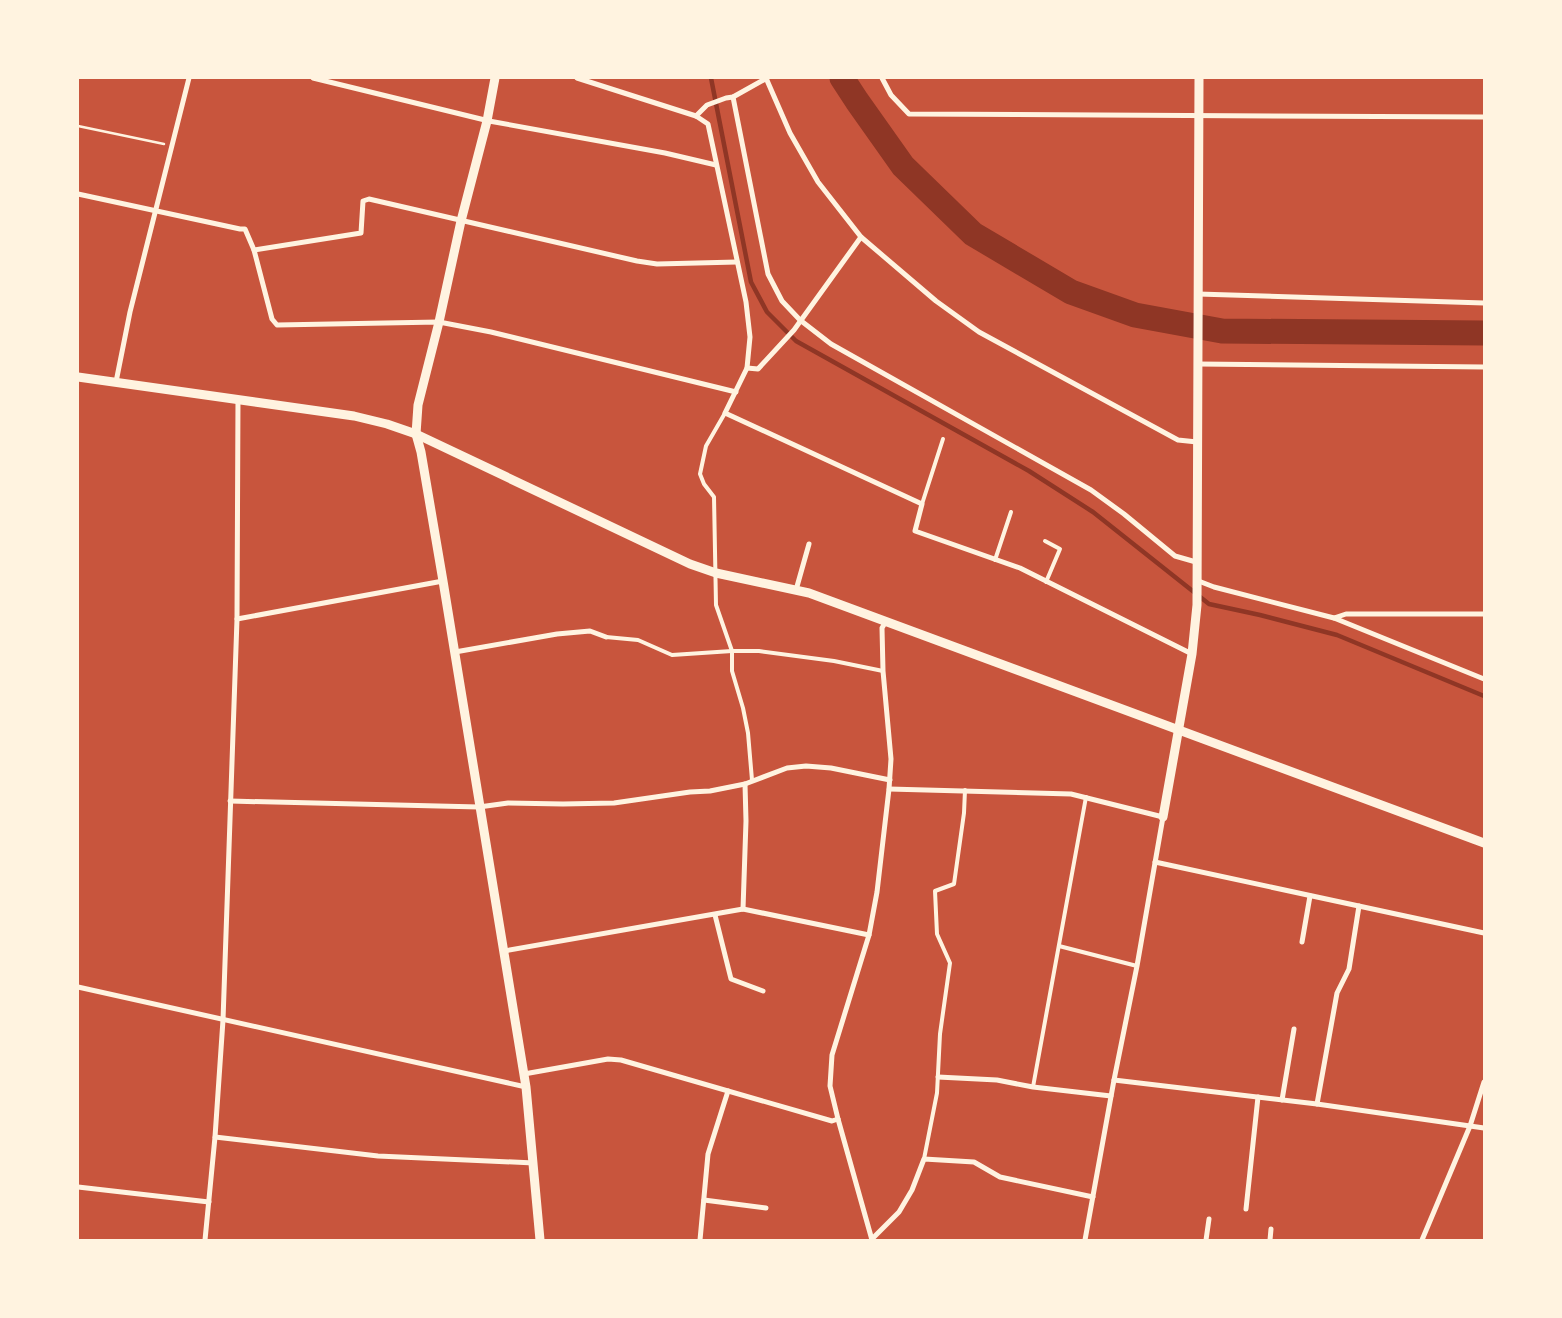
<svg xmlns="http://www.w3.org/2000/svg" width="1562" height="1318" viewBox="0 0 1562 1318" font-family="'Source Serif 4',serif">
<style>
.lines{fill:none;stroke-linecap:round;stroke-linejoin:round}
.stream{stroke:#8f3625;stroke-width:4.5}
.river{stroke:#8f3625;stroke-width:25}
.path{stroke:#fff3e0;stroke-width:2.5}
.service{stroke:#fff3e0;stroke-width:4}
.minor{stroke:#fff3e0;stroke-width:5}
.tertiary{stroke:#fff3e0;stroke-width:9}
</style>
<rect width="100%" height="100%" fill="#c8553d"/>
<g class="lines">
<path class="stream" d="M711,78L751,282L767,312L796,341L1029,471L1093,512L1209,604L1260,615L1337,635L1484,696"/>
<path class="river" d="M842,78L857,101L903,166L973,234L1071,292L1135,315L1222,331L1484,333"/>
<path class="path" d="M78,126L164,144"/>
<g class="service">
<path d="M725,413L706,446L700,474L704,484L714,497L716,605L732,651V671L743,708L748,733L752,780"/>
<path d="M922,504L943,439"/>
<path d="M1045,541L1060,549L1046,582"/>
<path d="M995,560L1011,512"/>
<path d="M606,637L638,640L672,655L732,651H759L834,661L883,671"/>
<path d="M1059,946L1137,966"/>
<path d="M1033,1087L1086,797"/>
<path d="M924,1159L937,1093L940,1034L950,963L937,934L935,891L954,884L964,813L965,790"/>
</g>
<g class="minor">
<path d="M313,78L489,121L665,153L716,165"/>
<path d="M577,78L696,116L708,124L746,302L750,337L747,368L725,413L922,504L915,531L1020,568L1192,654"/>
<path d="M766,78L790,133L818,182L861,237L936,301L979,332L1178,440L1197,442"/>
<path d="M882,78L891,95L909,114L1484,117"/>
<path d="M733,97L768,274L782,301L800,320L831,344L1091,490L1124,514L1175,556L1196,562"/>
<path d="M696,116L707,105L726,98L733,97L767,78"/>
<path d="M78,194L240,229H245L254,250L272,319L277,325L439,322L491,332L736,392"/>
<path d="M254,250L361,233L363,201L369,199L637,261L657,264L737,262"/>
<path d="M1198,294L1484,303"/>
<path d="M1198,364L1484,367"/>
<path d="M747,368L758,369L794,330L861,237"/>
<path d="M116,382L130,312L189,78"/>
<path d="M1196,580L1214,587L1334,618"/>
<path d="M796,590L809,544"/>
<path d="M1484,614H1346L1334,618L1484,679"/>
<path d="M237,619L443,581"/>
<path d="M455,652L557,634L590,631L606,637"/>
<path d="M889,789L1071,794L1163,817L1137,966L1114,1080L1085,1240"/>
<path d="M230,801L479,807L508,803L563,804L614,803L690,792L710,791L745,784L787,768L806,766L831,768L890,780"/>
<path d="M1155,862L1484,933"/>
<path d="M743,909L746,821L745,784"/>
<path d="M715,915L731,979L763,991"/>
<path d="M1302,942L1310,896"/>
<path d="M504,951L743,909L869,935"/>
<path d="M78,987L526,1087"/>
<path d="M524,1074L608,1059L621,1060L832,1121L838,1119"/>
<path d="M938,1077L997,1080L1033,1087L1111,1096"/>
<path d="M1114,1080L1317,1104L1484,1128"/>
<path d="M1282,1100L1294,1029"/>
<path d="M1317,1104L1337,993L1349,969L1359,906"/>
<path d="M215,1137L378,1156L534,1163"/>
<path d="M78,1187L209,1202"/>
<path d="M704,1200L766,1208"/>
<path d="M1246,1209L1258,1097"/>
<path d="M205,1240L215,1137L223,1020L237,619L238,399"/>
<path d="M700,1240L708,1154L728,1091"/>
<path d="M871,1240L899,1212L912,1190L924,1159L974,1162L1000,1177L1093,1197"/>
<path d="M872,1240L838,1119L830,1086L832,1055L869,935L877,892L889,789L891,759L883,671L882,628L886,621"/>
<path d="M1206,1240L1209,1219"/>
<path d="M1270,1240L1271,1229"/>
<path d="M1422,1240L1470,1126L1484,1082"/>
</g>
<g class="tertiary">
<path d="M495,78L487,121L461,221L439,322L418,405L416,434L421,452L443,581L526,1087L540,1240"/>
<path d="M78,377L354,416L387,424L416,434L690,564L716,573L809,593L1484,843"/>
<path d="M1163,817L1192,654L1197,605L1199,78"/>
</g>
</g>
<rect width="1562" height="1318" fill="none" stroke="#fff3e0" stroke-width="158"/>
</svg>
